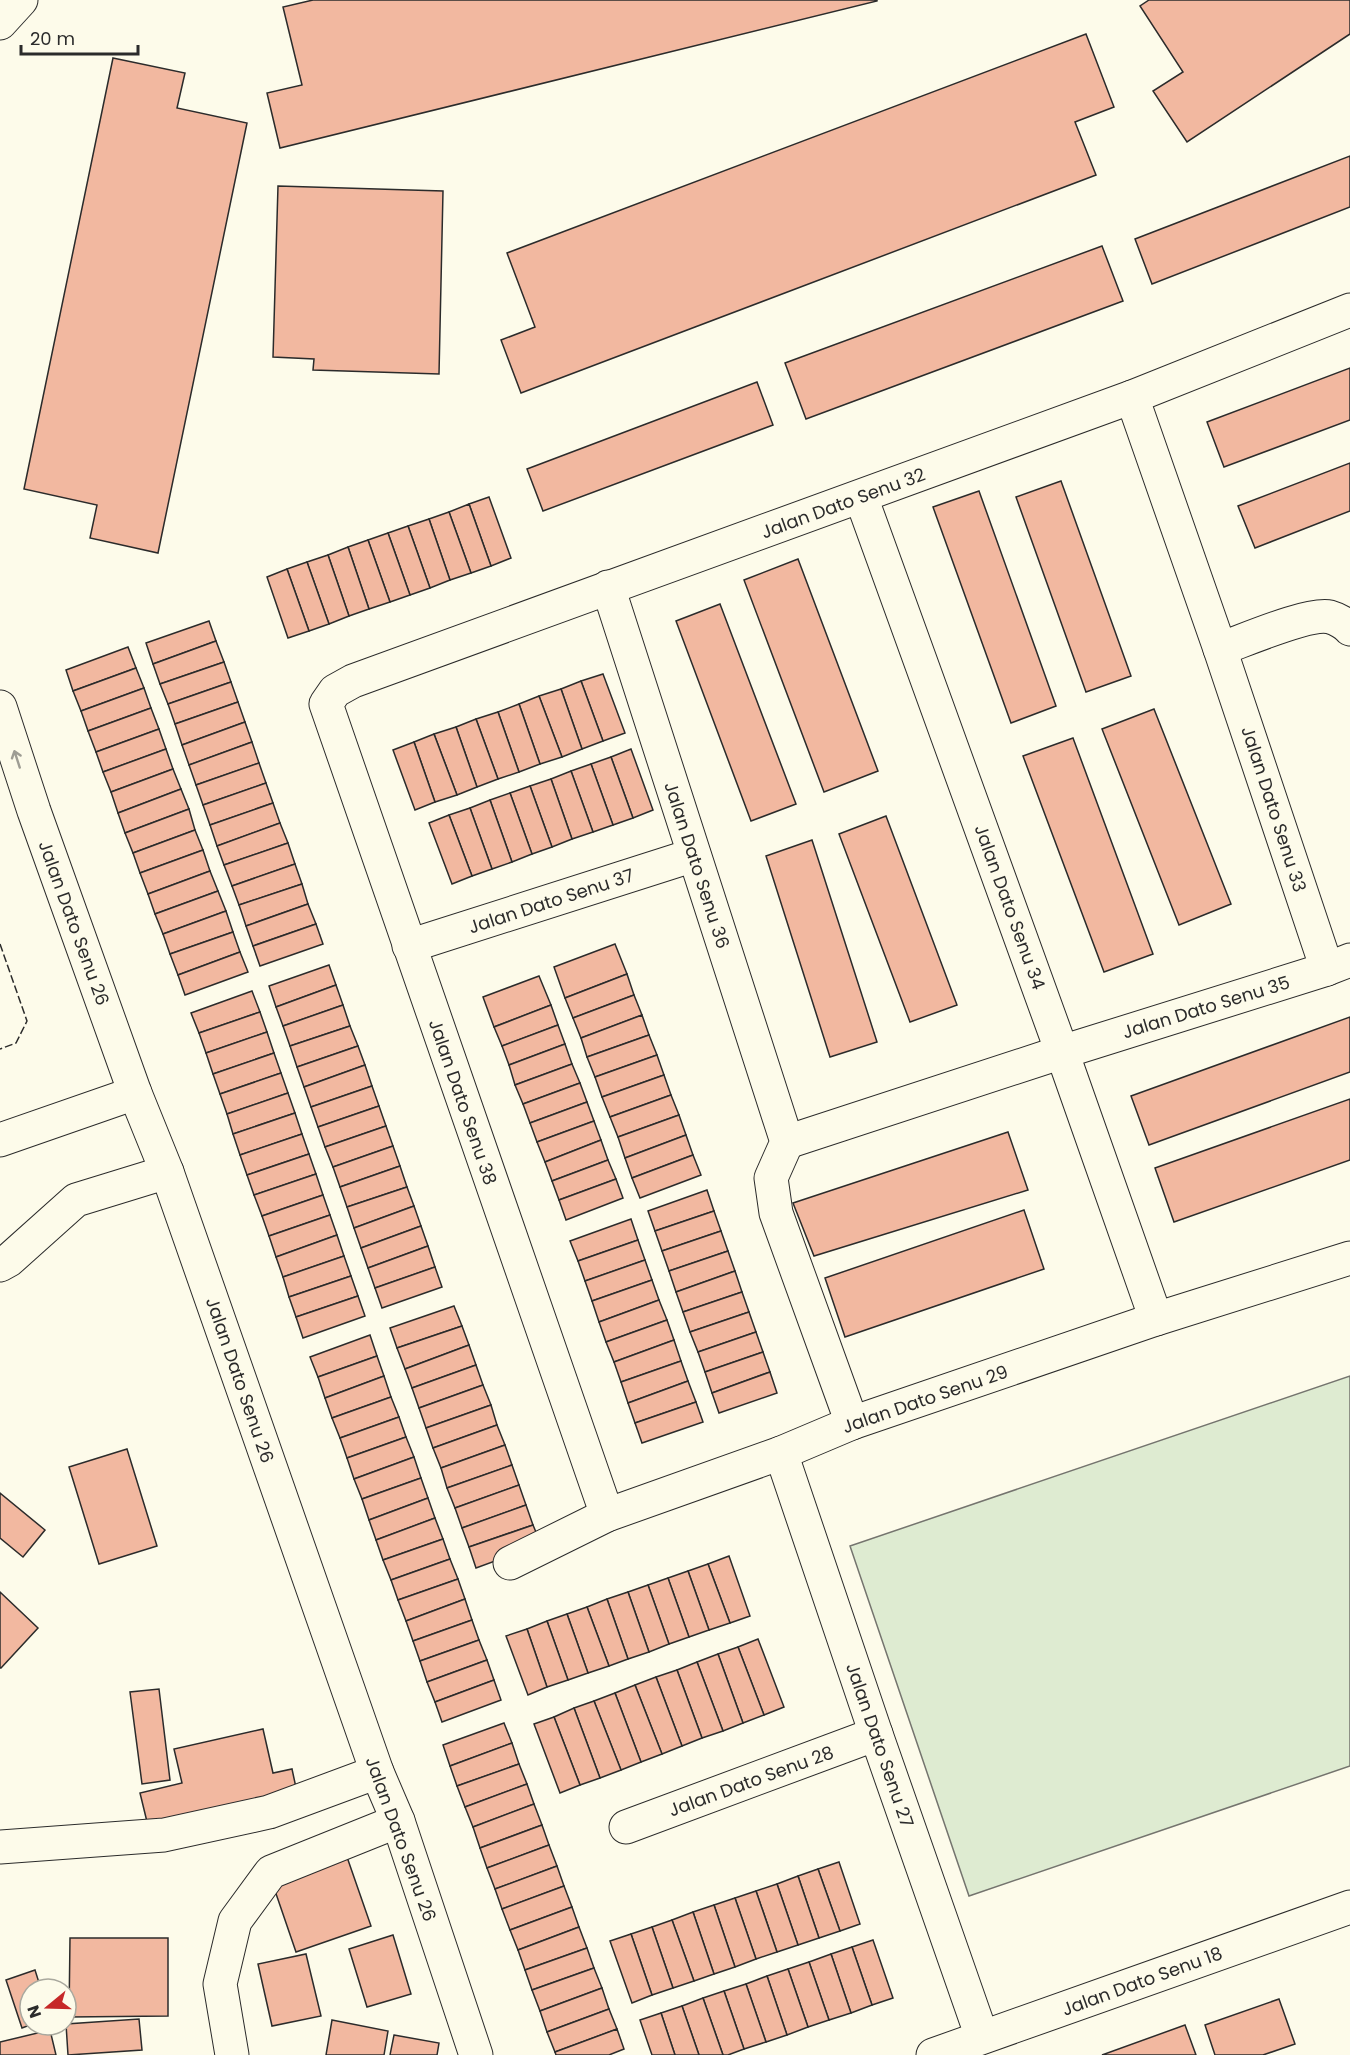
<svg xmlns="http://www.w3.org/2000/svg" width="1350" height="2055" viewBox="0 0 1350 2055" font-family="Poppins,sans-serif">
<style>
.green{fill:#deebd1;stroke:#74746e;stroke-width:1.5}
.building{fill:#f2b8a0;stroke:#2b2b2b;stroke-width:1.5}
.lines{fill:none;stroke-linecap:round;stroke-linejoin:round}
.minor-casing{stroke:#2b2b2b;stroke-width:35}
.minor{stroke:#fdfbea;stroke-width:33}
.fence{stroke:#2b2b2b;stroke-width:1.5;stroke-dasharray:8 3;stroke-linecap:butt}
.oneway{stroke:#9e9d94}
.labels{text-anchor:middle;dominant-baseline:central;stroke-width:4.5;stroke-linejoin:round;paint-order:stroke}
.street-label{font-size:18px;fill:#2b2b2b;stroke:#fdfbea}
</style>
<rect width="100%" height="100%" fill="#fdfbea"/>
<path class="green" d="M1350,1376V1766L969,1896L850,1546Z"/>
<g class="building">
<path d="M313,0H877V1L280,148L267,93L302,85L283,7Z"/>
<path d="M1149,0H1350V34L1187,142L1153,91L1183,72L1140,6Z"/>
<path d="M1086,34L1114,107L1075,122L1096,175L521,393L501,340L535,327L507,253Z"/>
<path d="M113,58L185,73L177,108L247,123L158,553L90,538L97,505L24,489Z"/>
<path d="M1350,156V207L1152,284L1135,239Z"/>
<path d="M278,186L443,191L439,374L313,370L314,359L273,357Z"/>
<path d="M1102,246L1123,301L806,419L785,363Z"/>
<path d="M1350,368V420L1224,467L1207,422Z"/>
<path d="M757,382L773,425L543,511L527,469Z"/>
<path d="M1350,463V511L1255,548L1238,506Z"/>
<path d="M1061,481L1131,676L1086,692L1016,497Z"/>
<path d="M979,491L1056,706L1011,723L933,507Z"/>
<path d="M489,497L511,558L491,566L469,504Z"/>
<path d="M469,504L491,566L471,573L449,512Z"/>
<path d="M449,512L471,573L450,580L429,519Z"/>
<path d="M429,519L450,580L430,588L408,526Z"/>
<path d="M408,526L430,588L410,595L388,533Z"/>
<path d="M388,533L410,595L390,602L368,540Z"/>
<path d="M368,540L390,602L369,609L348,547Z"/>
<path d="M348,547L369,609L349,616L328,555Z"/>
<path d="M328,555L349,616L329,624L307,562Z"/>
<path d="M798,559L878,771L824,792L744,580Z"/>
<path d="M307,562L329,624L309,631L287,569Z"/>
<path d="M287,569L309,631L288,638L267,577Z"/>
<path d="M720,604L796,804L751,821L676,621Z"/>
<path d="M209,621L216,641L153,664L146,643Z"/>
<path d="M216,641L224,662L160,684L153,664Z"/>
<path d="M128,647L136,668L73,691L66,670Z"/>
<path d="M224,662L231,682L168,704L160,684Z"/>
<path d="M136,668L144,688L81,711L73,691Z"/>
<path d="M603,674L625,733L603,741L581,681Z"/>
<path d="M581,681L603,741L582,749L561,689Z"/>
<path d="M231,682L238,702L175,724L168,704Z"/>
<path d="M144,688L151,708L88,731L81,711Z"/>
<path d="M561,689L582,749L562,757L539,696Z"/>
<path d="M539,696L562,757L540,764L519,704Z"/>
<path d="M238,702L245,722L182,745L175,724Z"/>
<path d="M519,704L540,764L519,772L498,712Z"/>
<path d="M151,708L159,729L96,752L88,731Z"/>
<path d="M1154,709L1231,904L1179,925L1102,729Z"/>
<path d="M498,712L519,772L498,779L476,719Z"/>
<path d="M476,719L498,779L477,787L456,727Z"/>
<path d="M245,722L252,742L189,765L182,745Z"/>
<path d="M456,727L477,787L457,795L434,734Z"/>
<path d="M159,729L166,749L103,772L96,752Z"/>
<path d="M434,734L457,795L435,802L414,742Z"/>
<path d="M1073,738L1153,954L1104,972L1023,756Z"/>
<path d="M252,742L259,763L196,785L189,765Z"/>
<path d="M414,742L435,802L415,810L393,750Z"/>
<path d="M166,749L173,769L111,792L103,772Z"/>
<path d="M631,749L653,810L633,818L611,757Z"/>
<path d="M611,757L633,818L613,825L591,764Z"/>
<path d="M259,763L266,783L203,805L196,785Z"/>
<path d="M591,764L613,825L593,832L571,771Z"/>
<path d="M173,769L181,789L118,813L111,792Z"/>
<path d="M571,771L593,832L572,839L551,779Z"/>
<path d="M551,779L572,839L552,847L530,786Z"/>
<path d="M266,783L273,803L210,825L203,805Z"/>
<path d="M530,786L552,847L532,854L510,793Z"/>
<path d="M181,789L189,809L125,833L118,813Z"/>
<path d="M510,793L532,854L512,862L490,800Z"/>
<path d="M490,800L512,862L492,869L470,808Z"/>
<path d="M273,803L280,823L217,846L210,825Z"/>
<path d="M470,808L492,869L472,876L449,815Z"/>
<path d="M189,809L195,830L133,853L125,833Z"/>
<path d="M449,815L472,876L452,884L429,823Z"/>
<path d="M886,816L957,1005L910,1022L839,834Z"/>
<path d="M280,823L288,843L224,865L217,846Z"/>
<path d="M195,830L203,850L140,873L133,853Z"/>
<path d="M812,840L877,1042L830,1057L766,856Z"/>
<path d="M288,843L295,864L232,886L224,865Z"/>
<path d="M203,850L210,871L148,894L140,873Z"/>
<path d="M295,864L302,884L239,905L232,886Z"/>
<path d="M210,871L218,891L155,914L148,894Z"/>
<path d="M302,884L308,904L246,926L239,905Z"/>
<path d="M218,891L226,911L163,934L155,914Z"/>
<path d="M308,904L316,924L253,946L246,926Z"/>
<path d="M226,911L233,932L170,954L163,934Z"/>
<path d="M316,924L323,944L260,966L253,946Z"/>
<path d="M233,932L240,952L178,975L170,954Z"/>
<path d="M615,944L627,974L565,998L554,967Z"/>
<path d="M240,952L248,972L185,995L178,975Z"/>
<path d="M329,965L336,985L276,1007L269,986Z"/>
<path d="M627,974L634,995L573,1018L565,998Z"/>
<path d="M539,976L551,1005L494,1027L483,997Z"/>
<path d="M336,985L343,1005L283,1026L276,1007Z"/>
<path d="M252,991L260,1012L199,1033L191,1013Z"/>
<path d="M634,995L642,1015L581,1038L573,1018Z"/>
<path d="M343,1005L350,1026L290,1046L283,1026Z"/>
<path d="M551,1005L558,1025L502,1046L494,1027Z"/>
<path d="M260,1012L267,1032L206,1053L199,1033Z"/>
<path d="M642,1015L649,1035L587,1057L581,1038Z"/>
<path d="M1350,1017V1072L1149,1145L1131,1096Z"/>
<path d="M558,1025L565,1044L509,1065L502,1046Z"/>
<path d="M350,1026L358,1046L297,1067L290,1046Z"/>
<path d="M267,1032L274,1053L213,1074L206,1053Z"/>
<path d="M649,1035L657,1055L595,1077L587,1057Z"/>
<path d="M565,1044L572,1064L515,1085L509,1065Z"/>
<path d="M358,1046L365,1065L304,1087L297,1067Z"/>
<path d="M274,1053L281,1073L220,1094L213,1074Z"/>
<path d="M657,1055L664,1075L602,1097L595,1077Z"/>
<path d="M572,1064L580,1083L523,1104L515,1085Z"/>
<path d="M365,1065L372,1086L311,1107L304,1087Z"/>
<path d="M281,1073L288,1093L227,1114L220,1094Z"/>
<path d="M664,1075L671,1095L610,1117L602,1097Z"/>
<path d="M580,1083L587,1102L530,1123L523,1104Z"/>
<path d="M372,1086L379,1106L318,1127L311,1107Z"/>
<path d="M288,1093L295,1113L233,1134L227,1114Z"/>
<path d="M671,1095L679,1115L618,1137L610,1117Z"/>
<path d="M1350,1099V1160L1174,1222L1155,1168Z"/>
<path d="M587,1102L594,1121L537,1142L530,1123Z"/>
<path d="M379,1106L386,1126L325,1147L318,1127Z"/>
<path d="M295,1113L302,1134L240,1155L233,1134Z"/>
<path d="M679,1115L686,1135L625,1158L618,1137Z"/>
<path d="M594,1121L601,1140L545,1162L537,1142Z"/>
<path d="M386,1126L393,1146L333,1167L325,1147Z"/>
<path d="M1008,1132L1028,1190L814,1256L793,1203Z"/>
<path d="M302,1134L309,1154L247,1175L240,1155Z"/>
<path d="M686,1135L693,1155L632,1178L625,1158Z"/>
<path d="M601,1140L608,1160L552,1181L545,1162Z"/>
<path d="M393,1146L400,1166L340,1187L333,1167Z"/>
<path d="M309,1154L316,1174L254,1195L247,1175Z"/>
<path d="M693,1155L701,1175L640,1198L632,1178Z"/>
<path d="M608,1160L616,1179L559,1200L552,1181Z"/>
<path d="M400,1166L407,1187L347,1207L340,1187Z"/>
<path d="M316,1174L323,1195L262,1216L254,1195Z"/>
<path d="M616,1179L623,1198L566,1220L559,1200Z"/>
<path d="M407,1187L414,1206L354,1228L347,1207Z"/>
<path d="M707,1190L714,1211L655,1231L648,1211Z"/>
<path d="M323,1195L330,1215L269,1236L262,1216Z"/>
<path d="M414,1206L421,1226L361,1248L354,1228Z"/>
<path d="M1024,1210L1044,1269L845,1337L825,1278Z"/>
<path d="M714,1211L721,1231L662,1251L655,1231Z"/>
<path d="M330,1215L337,1235L276,1257L269,1236Z"/>
<path d="M631,1219L638,1240L578,1261L570,1241Z"/>
<path d="M421,1226L428,1246L368,1268L361,1248Z"/>
<path d="M721,1231L728,1251L669,1271L662,1251Z"/>
<path d="M337,1235L344,1256L283,1277L276,1257Z"/>
<path d="M638,1240L645,1260L585,1281L578,1261Z"/>
<path d="M428,1246L435,1267L375,1288L368,1268Z"/>
<path d="M728,1251L735,1271L676,1292L669,1271Z"/>
<path d="M344,1256L351,1276L289,1297L283,1277Z"/>
<path d="M645,1260L652,1280L592,1301L585,1281Z"/>
<path d="M435,1267L442,1287L382,1308L375,1288Z"/>
<path d="M735,1271L742,1292L683,1312L676,1292Z"/>
<path d="M351,1276L358,1296L296,1317L289,1297Z"/>
<path d="M652,1280L659,1300L599,1322L592,1301Z"/>
<path d="M742,1292L749,1312L690,1332L683,1312Z"/>
<path d="M358,1296L365,1316L303,1338L296,1317Z"/>
<path d="M659,1300L667,1320L606,1342L599,1322Z"/>
<path d="M454,1306L462,1326L397,1348L390,1328Z"/>
<path d="M749,1312L756,1332L698,1352L690,1332Z"/>
<path d="M667,1320L674,1340L614,1362L606,1342Z"/>
<path d="M462,1326L469,1345L405,1369L397,1348Z"/>
<path d="M756,1332L763,1352L705,1372L698,1352Z"/>
<path d="M370,1335L377,1356L318,1377L310,1357Z"/>
<path d="M674,1340L681,1361L621,1382L614,1362Z"/>
<path d="M469,1345L476,1365L412,1388L405,1369Z"/>
<path d="M763,1352L770,1372L712,1393L705,1372Z"/>
<path d="M377,1356L384,1376L325,1398L318,1377Z"/>
<path d="M681,1361L688,1381L628,1403L621,1382Z"/>
<path d="M476,1365L483,1385L419,1408L412,1388Z"/>
<path d="M770,1372L777,1393L719,1413L712,1393Z"/>
<path d="M384,1376L391,1397L332,1418L325,1398Z"/>
<path d="M688,1381L696,1402L635,1423L628,1403Z"/>
<path d="M483,1385L491,1405L426,1428L419,1408Z"/>
<path d="M391,1397L399,1417L340,1438L332,1418Z"/>
<path d="M696,1402L703,1422L642,1443L635,1423Z"/>
<path d="M491,1405L497,1425L433,1448L426,1428Z"/>
<path d="M399,1417L406,1437L347,1458L340,1438Z"/>
<path d="M497,1425L505,1445L441,1468L433,1448Z"/>
<path d="M406,1437L414,1457L354,1479L347,1458Z"/>
<path d="M505,1445L512,1465L447,1488L441,1468Z"/>
<path d="M127,1449L157,1546L99,1564L69,1467Z"/>
<path d="M414,1457L421,1478L362,1499L354,1479Z"/>
<path d="M512,1465L519,1485L455,1508L447,1488Z"/>
<path d="M421,1478L428,1498L369,1520L362,1499Z"/>
<path d="M519,1485L526,1505L462,1528L455,1508Z"/>
<path d="M0,1493L45,1530L23,1557L0,1538Z"/>
<path d="M428,1498L435,1518L376,1540L369,1520Z"/>
<path d="M526,1505L533,1525L469,1547L462,1528Z"/>
<path d="M435,1518L443,1539L383,1560L376,1540Z"/>
<path d="M533,1525L541,1544L476,1568L469,1547Z"/>
<path d="M443,1539L450,1559L391,1580L383,1560Z"/>
<path d="M729,1556L750,1616L730,1623L708,1564Z"/>
<path d="M450,1559L458,1579L398,1600L391,1580Z"/>
<path d="M708,1564L730,1623L709,1630L688,1571Z"/>
<path d="M688,1571L709,1630L689,1637L668,1578Z"/>
<path d="M668,1578L689,1637L669,1644L648,1585Z"/>
<path d="M458,1579L465,1599L406,1621L398,1600Z"/>
<path d="M648,1585L669,1644L649,1652L628,1592Z"/>
<path d="M0,1592L38,1628L1,1668H0Z"/>
<path d="M628,1592L649,1652L628,1659L607,1599Z"/>
<path d="M465,1599L472,1620L413,1641L406,1621Z"/>
<path d="M607,1599L628,1659L609,1666L587,1607Z"/>
<path d="M587,1607L609,1666L588,1673L567,1614Z"/>
<path d="M567,1614L588,1673L568,1680L547,1621Z"/>
<path d="M472,1620L479,1640L420,1661L413,1641Z"/>
<path d="M547,1621L568,1680L547,1687L527,1629Z"/>
<path d="M527,1629L547,1687L528,1695L506,1636Z"/>
<path d="M758,1639L784,1707L764,1715L738,1647Z"/>
<path d="M479,1640L487,1660L427,1682L420,1661Z"/>
<path d="M738,1647L764,1715L743,1723L718,1654Z"/>
<path d="M718,1654L743,1723L723,1731L697,1662Z"/>
<path d="M487,1660L494,1680L435,1702L427,1682Z"/>
<path d="M697,1662L723,1731L702,1738L677,1670Z"/>
<path d="M677,1670L702,1738L682,1746L656,1677Z"/>
<path d="M656,1677L682,1746L662,1754L635,1685Z"/>
<path d="M494,1680L501,1700L442,1722L435,1702Z"/>
<path d="M635,1685L662,1754L641,1762L615,1693Z"/>
<path d="M159,1689L170,1780L142,1784L130,1692Z"/>
<path d="M615,1693L641,1762L621,1770L594,1701Z"/>
<path d="M594,1701L621,1770L600,1778L574,1708Z"/>
<path d="M574,1708L600,1778L580,1785L554,1717Z"/>
<path d="M554,1717L580,1785L560,1793L534,1724Z"/>
<path d="M504,1723L512,1743L450,1766L443,1745Z"/>
<path d="M263,1729L273,1773L292,1769L298,1797L149,1830L140,1793L182,1783L174,1749Z"/>
<path d="M512,1743L519,1764L457,1786L450,1766Z"/>
<path d="M519,1764L527,1784L465,1807L457,1786Z"/>
<path d="M527,1784L534,1804L473,1827L465,1807Z"/>
<path d="M534,1804L542,1825L480,1848L473,1827Z"/>
<path d="M542,1825L549,1845L487,1868L480,1848Z"/>
<path d="M549,1845L557,1866L495,1889L487,1868Z"/>
<path d="M347,1857L371,1926L296,1952L272,1882Z"/>
<path d="M839,1862L860,1924L840,1931L818,1869Z"/>
<path d="M557,1866L564,1886L502,1909L495,1889Z"/>
<path d="M818,1869L840,1931L819,1938L798,1876Z"/>
<path d="M798,1876L819,1938L798,1945L777,1884Z"/>
<path d="M777,1884L798,1945L777,1952L756,1891Z"/>
<path d="M564,1886L572,1907L510,1930L502,1909Z"/>
<path d="M756,1891L777,1952L756,1959L735,1898Z"/>
<path d="M735,1898L756,1959L735,1967L714,1905Z"/>
<path d="M714,1905L735,1967L714,1974L693,1912Z"/>
<path d="M572,1907L579,1927L518,1950L510,1930Z"/>
<path d="M693,1912L714,1974L694,1981L672,1920Z"/>
<path d="M672,1920L694,1981L673,1988L652,1927Z"/>
<path d="M579,1927L587,1948L525,1970L518,1950Z"/>
<path d="M652,1927L673,1988L652,1995L631,1934Z"/>
<path d="M631,1934L652,1995L632,2003L610,1941Z"/>
<path d="M393,1935L411,1994L367,2007L349,1949Z"/>
<path d="M70,1938H168V2016L69,2017Z"/>
<path d="M873,1940L893,1998L872,2005L852,1947Z"/>
<path d="M852,1947L872,2005L851,2013L831,1954Z"/>
<path d="M587,1948L594,1968L532,1990L525,1970Z"/>
<path d="M306,1954L321,2016L272,2026L258,1964Z"/>
<path d="M831,1954L851,2013L829,2020L809,1962Z"/>
<path d="M809,1962L829,2020L808,2027L788,1969Z"/>
<path d="M594,1968L602,1988L540,2011L532,1990Z"/>
<path d="M788,1969L808,2027L787,2035L767,1976Z"/>
<path d="M35,1970L41,1989H30V2025L22,2028L6,1980Z"/>
<path d="M767,1976L787,2035L766,2042L746,1984Z"/>
<path d="M746,1984L766,2042L744,2049L724,1991Z"/>
<path d="M602,1988L609,2009L547,2032L540,2011Z"/>
<path d="M724,1991L744,2049L728,2055H723L703,1998Z"/>
<path d="M703,1998L723,2055H699L682,2006Z"/>
<path d="M1279,1999L1295,2044L1263,2055H1215L1205,2025Z"/>
<path d="M682,2006L699,2055H675L661,2013Z"/>
<path d="M609,2009L617,2029L555,2052L547,2032Z"/>
<path d="M661,2013L675,2055H652L640,2020Z"/>
<path d="M139,2019L142,2050L68,2055L66,2024Z"/>
<path d="M332,2020L388,2031L384,2055H326Z"/>
<path d="M1185,2025L1196,2055H1102Z"/>
<path d="M617,2029L624,2049L609,2055H556L555,2052Z"/>
<path d="M50,2030L56,2055H0V2042Z"/>
<path d="M394,2035L439,2043L437,2055H390Z"/>
</g>
<g class="lines">
<defs>
<g id="minor">
<path d="M0,23L21,0"/>
<path d="M1132,397L1220,649L1327,969"/>
<path d="M861,497L1062,1052L1156,1319"/>
<path d="M608,587L787,1142L771,1178L776,1213L852,1423"/>
<path d="M1220,649C1243,641 1309,612 1330,617C1337,619 1346,624 1350,629"/>
<path d="M0,707L34,811L135,1093L167,1172L377,1772L398,1821L476,2055"/>
<path d="M409,946L694,855"/>
<path d="M0,1140L135,1093"/>
<path d="M787,1142L1062,1052L1327,969L1350,960"/>
<path d="M0,1265L9,1260L76,1200L167,1172"/>
<path d="M781,1453L876,1734L982,2037"/>
<path d="M607,1515L326,704L335,691L353,681L1132,397L1350,310"/>
<path d="M510,1563L607,1515L781,1453L852,1423L1156,1319L1350,1258"/>
<path d="M626,1827L876,1734"/>
<path d="M0,1847L164,1835L269,1812L377,1772"/>
<path d="M232,2055L220,1984L235,1921L271,1872L398,1821"/>
<path d="M933,2055L1350,1907"/>
</g>
</defs>
<use href="#minor" class="minor-casing"/>
<use href="#minor" class="minor"/>
<path class="fence" d="M0,944L27,1021L16,1043L0,1049"/>
</g>
<defs><path id="oneway-shaft" d="M-6 0H5M1.5-3L5.5 0L1.5 3" fill="none" stroke-width="1.6" stroke-linecap="round" stroke-linejoin="round" transform="scale(1.5)"/></defs>
<use class="oneway" href="#oneway-shaft" transform="translate(17 759) rotate(-108)"/>
<g class="labels">
<g class="street-label">
<text transform="translate(843 503) rotate(-20)">Jalan Dato Senu 32</text>
<text transform="translate(1274 809) rotate(72)">Jalan Dato Senu 33</text>
<text transform="translate(697 865) rotate(72)">Jalan Dato Senu 36</text>
<text transform="translate(551 901) rotate(-18)">Jalan Dato Senu 37</text>
<text transform="translate(1010 907) rotate(70)">Jalan Dato Senu 34</text>
<text transform="translate(74 923) rotate(70)">Jalan Dato Senu 26</text>
<text transform="translate(1206 1007) rotate(-17)">Jalan Dato Senu 35</text>
<text transform="translate(463 1102) rotate(71)">Jalan Dato Senu 38</text>
<text transform="translate(240 1380) rotate(71)">Jalan Dato Senu 26</text>
<text transform="translate(925 1399) rotate(-19)">Jalan Dato Senu 29</text>
<text transform="translate(880 1745) rotate(71)">Jalan Dato Senu 27</text>
<text transform="translate(751 1781) rotate(-20)">Jalan Dato Senu 28</text>
<text transform="translate(401 1839) rotate(70)">Jalan Dato Senu 26</text>
<text transform="translate(1142 1981) rotate(-20)">Jalan Dato Senu 18</text>
</g>
</g>
<g transform="translate(48 2007) rotate(251)"><circle r="28" fill="#fdfbea" stroke="#a9a89e" stroke-width="1.5"/>
<path d="M0-4.5L10 22L0 15L-10 22Z" fill="#c62828"/>
<text y="-9" font-size="16" font-weight="bold" text-anchor="middle" fill="#2b2b2b">N</text>
</g>
<path d="M21 45v9h117v-9" fill="none" stroke="#2b2b2b" stroke-width="3"/>
<text x="30" y="45" font-size="18" fill="#2b2b2b" stroke="#fdfbea" stroke-width="4.5" paint-order="stroke">20 m</text>
</svg>
